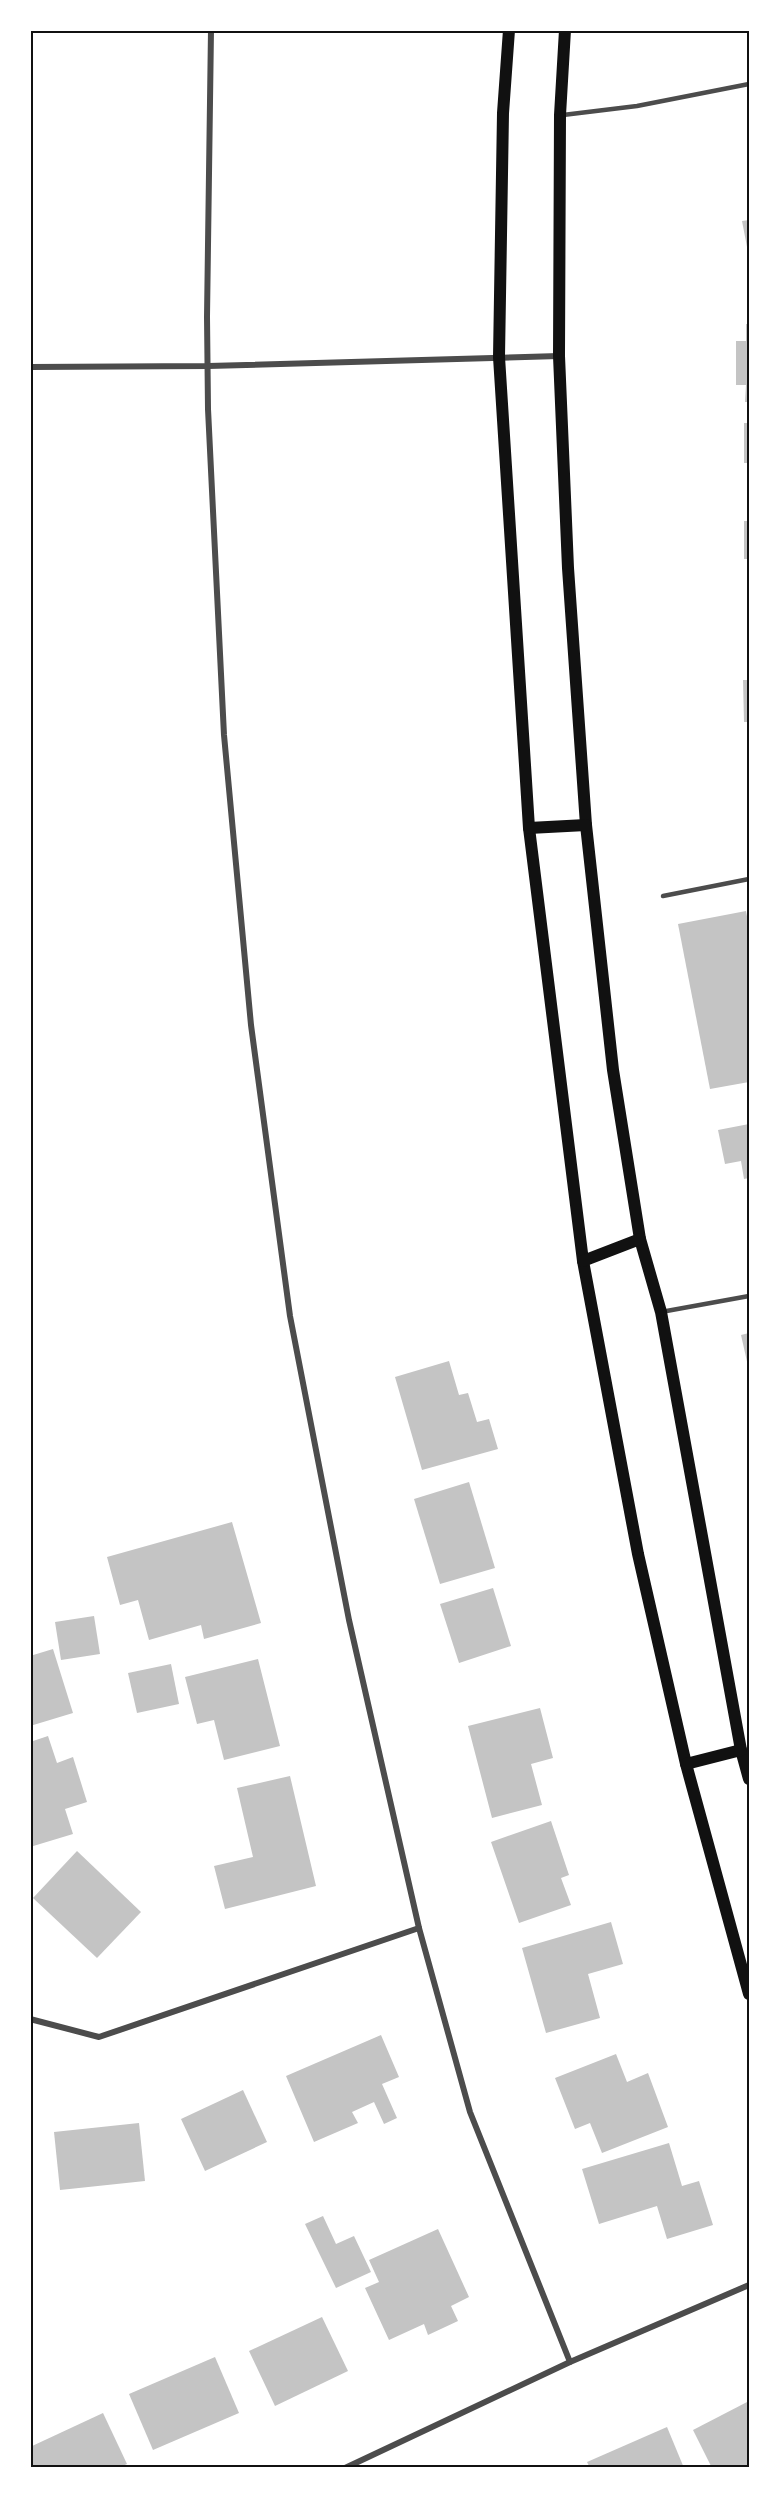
<svg xmlns="http://www.w3.org/2000/svg" width="779" height="2498" viewBox="0 0 779 2498" font-family="Poppins,sans-serif">
<style>
.building{fill:#c4c4c4}
.lines{fill:none;stroke-linecap:round;stroke-linejoin:round}
.service{stroke:#4c4c4c;stroke-width:4.5}
.minor{stroke:#4c4c4c;stroke-width:6}
.secondary{stroke:#111;stroke-width:12}
.neatline{fill:none;stroke:#111;stroke-width:2}
</style>
<rect width="100%" height="100%" fill="#fff"/>
<g class="building">
<path d="M749,220V252H748L742,221Z"/>
<path d="M746,324H749V402H745L746,385H736V341H746Z"/>
<rect x="744" y="423" width="5" height="40"/>
<rect x="744" y="521" width="5" height="38"/>
<path d="M743,680H749V722H744Z"/>
<path d="M746,911L749,927V1082L710,1089L678,924Z"/>
<path d="M749,1124V1178L744,1179L741,1161L725,1164L718,1130Z"/>
<path d="M749,1333V1366H748L741,1335Z"/>
<path d="M449,1361L459,1395L468,1393L477,1422L489,1419L498,1449L422,1470L395,1377Z"/>
<path d="M469,1482L495,1568L440,1584L414,1499Z"/>
<path d="M232,1522L261,1623L204,1639L201,1625L149,1640L138,1600L120,1605L107,1557Z"/>
<path d="M493,1588L511,1646L459,1663L440,1604Z"/>
<path d="M94,1616L100,1654L61,1660L55,1622Z"/>
<path d="M53,1649L73,1713L30,1726V1656Z"/>
<path d="M258,1659L280,1746L224,1760L214,1720L197,1724L185,1677Z"/>
<path d="M171,1664L179,1704L137,1713L128,1673Z"/>
<path d="M540,1708L553,1758L531,1764L542,1805L492,1818L468,1726Z"/>
<path d="M48,1736L57,1763L73,1757L87,1802L65,1809L73,1834L30,1847V1742Z"/>
<path d="M290,1776L316,1886L225,1909L214,1866L253,1857L237,1788Z"/>
<path d="M551,1821L569,1875L561,1878L571,1905L519,1923L491,1842Z"/>
<path d="M77,1851L141,1912L97,1958L33,1898Z"/>
<path d="M611,1922L623,1964L588,1974L600,2018L546,2033L522,1948Z"/>
<path d="M381,2035L399,2077L382,2084L397,2118L384,2124L374,2102L352,2112L358,2123L314,2142L286,2076Z"/>
<path d="M616,2054L627,2082L648,2073L668,2127L602,2153L590,2123L575,2129L555,2078Z"/>
<path d="M243,2090L267,2142L205,2171L181,2119Z"/>
<path d="M139,2123L145,2181L60,2190L54,2132Z"/>
<path d="M669,2143L682,2186L699,2181L713,2225L667,2239L657,2206L599,2224L582,2169Z"/>
<path d="M323,2216L336,2244L354,2236L371,2272L336,2288L305,2224Z"/>
<path d="M438,2229L469,2297L451,2306L458,2321L428,2335L424,2324L389,2340L365,2288L379,2282L369,2260Z"/>
<path d="M322,2317L348,2371L275,2406L249,2351Z"/>
<path d="M215,2357L239,2413L153,2450L129,2394Z"/>
<path d="M749,2401V2467L712,2468L693,2430Z"/>
<path d="M103,2413L127,2464L118,2468H31L30,2447Z"/>
<path d="M667,2427L684,2468H590L587,2462Z"/>
</g>
<g class="lines">
<g class="service">
<path d="M563,115L637,106L749,84"/>
<path d="M663,896L749,879"/>
<path d="M661,1312L749,1296"/>
</g>
<g class="minor">
<path d="M211,30L207,317L208,409L224,735L251,1025L290,1316L349,1620L419,1928L470,2112L570,2362"/>
<path d="M30,367L208,366L559,356"/>
<path d="M30,2019L99,2037L419,1928"/>
<path d="M345,2468L570,2362L749,2285"/>
</g>
<g class="secondary">
<path d="M509,30L503,113L499,357L529,828L583,1261L638,1554L686,1764L749,1994"/>
<path d="M565,30L560,115L559,356L568,568L586,825L613,1070L640,1239L661,1312L741,1750L749,1779"/>
<path d="M529,828L586,825"/>
<path d="M583,1261L640,1239"/>
<path d="M686,1764L741,1750"/>
</g>
</g>
<rect width="779" height="2498" fill="none" stroke="#ffffff" stroke-width="63"/>
<rect x="32" y="32" width="716" height="2434" class="neatline"/>
</svg>
